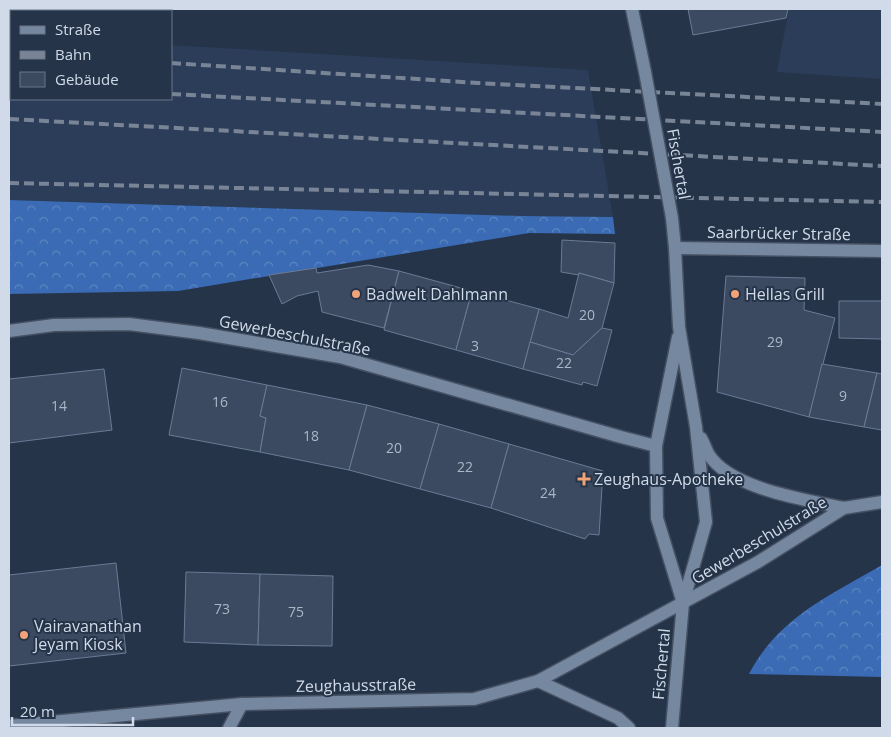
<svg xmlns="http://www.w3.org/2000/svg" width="891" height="737" viewBox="0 0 891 737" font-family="'Open Sans',sans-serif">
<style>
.built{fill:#2b3d58}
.forest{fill:url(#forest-crowns)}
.building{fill:#3b4a61;stroke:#6b7b94}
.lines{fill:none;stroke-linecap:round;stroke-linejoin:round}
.minor-casing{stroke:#455062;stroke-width:15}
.tertiary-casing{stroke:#455062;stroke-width:15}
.minor{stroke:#7687a0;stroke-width:12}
.tertiary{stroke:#7687a0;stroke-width:12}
.rail{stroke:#798597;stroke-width:4;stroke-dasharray:10 5;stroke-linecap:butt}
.tertiary-bridge-casing{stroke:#455062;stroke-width:15;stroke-linecap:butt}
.tertiary-bridge{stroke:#7687a0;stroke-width:12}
.poi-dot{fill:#f0a279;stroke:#253449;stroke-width:2}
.labels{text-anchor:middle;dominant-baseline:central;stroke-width:4;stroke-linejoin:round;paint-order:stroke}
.number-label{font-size:14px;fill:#acb6c6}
.street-label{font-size:16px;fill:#d1dae8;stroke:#253449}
.poi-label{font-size:16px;fill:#d1dae8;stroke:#253449;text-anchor:start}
</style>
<defs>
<pattern id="forest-crowns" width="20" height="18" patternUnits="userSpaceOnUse" patternTransform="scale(1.25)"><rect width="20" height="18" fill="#3a6bb4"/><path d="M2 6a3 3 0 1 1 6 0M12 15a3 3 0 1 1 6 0" fill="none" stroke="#5f86c2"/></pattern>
</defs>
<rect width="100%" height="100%" fill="#253449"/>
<g class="built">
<path d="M789,9H882V79L777,72Z"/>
<path d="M9,36H11V99H171V45L588,70L613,217L522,216L9,200Z"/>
</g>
<g class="forest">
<path d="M9,200L522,216L613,217L615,234L529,233L178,291L9,294Z"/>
<path d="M882,565V677L749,674C779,617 829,596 882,565Z"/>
</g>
<g class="building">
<path d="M688,9H788L786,18L693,35Z"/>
<path d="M562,240L615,243L614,283L579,273V275L561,272Z"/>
<path d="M368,265L399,271L384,328L322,312L318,291L297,296L282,304L269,275L316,268L317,273Z"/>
<path d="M399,271L472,291L456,350L384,330Z"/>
<path d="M579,273L614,283L602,328L573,355L530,342L539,309L568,318Z"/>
<path d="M726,276L805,278L804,310L835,318L809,417L717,392Z"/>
<path d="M472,291L539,309L523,369L456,350Z"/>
<path d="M839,301H882V339L839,338Z"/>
<path d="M602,328L612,330L597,386L583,382L582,385L523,369L530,342L573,355Z"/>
<path d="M822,364L877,373L864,427L809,417Z"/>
<path d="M182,368L267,385L260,416L266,418L260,452L169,435Z"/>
<path d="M104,369L112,430L9,443V379Z"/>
<path d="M877,373L882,374V430L864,427Z"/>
<path d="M267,385L367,405L349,470L260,452L266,418L260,416Z"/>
<path d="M367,405L439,424L420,489L349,470Z"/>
<path d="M439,424L509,444L491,508L420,489Z"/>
<path d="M509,444L603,471L599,535L589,534L585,539L491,508Z"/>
<path d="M116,563L126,653L9,666V575Z"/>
<path d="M186,572L260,574L258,645L184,642Z"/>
<path d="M260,574L333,576L332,646L258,645Z"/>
</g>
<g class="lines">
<defs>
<g id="minor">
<path d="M675,248L882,251"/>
<path d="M9,331L54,325L129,324L199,333L340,357L621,437L656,446"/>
<path d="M229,728L242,704"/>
</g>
<g id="tertiary">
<path d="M632,9L645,72"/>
<path d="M672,218L675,248L679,327L696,427L706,522L683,603L672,728"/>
<path d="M678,337L656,446L657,518L683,603"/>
<path d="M701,438C704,443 706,450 709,455C731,489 807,500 844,508"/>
<path d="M538,681L618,718L629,728"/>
<path d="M9,726L242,704L474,699L538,681L758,562L844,508L882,502"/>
</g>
</defs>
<use href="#minor" class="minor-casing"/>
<use href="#tertiary" class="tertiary-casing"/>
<use href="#minor" class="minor"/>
<use href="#tertiary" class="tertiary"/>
<g class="rail">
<path d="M9,48L11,49"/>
<path d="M171,63L478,83L882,104"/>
<path d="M9,86H11"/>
<path d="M171,94L882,132"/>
<path d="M9,119L882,166"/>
<path d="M9,183L882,202"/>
</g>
<defs>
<path id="tertiary-bridge" d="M645,72L672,218"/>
</defs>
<use href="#tertiary-bridge" class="tertiary-bridge-casing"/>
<use href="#tertiary-bridge" class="tertiary-bridge"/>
</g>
<g class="poi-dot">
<circle cx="356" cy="294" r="5"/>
<circle cx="735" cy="294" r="5"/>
<path d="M581.5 471.5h5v5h5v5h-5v5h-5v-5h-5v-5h5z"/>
<circle cx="24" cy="635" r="5"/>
</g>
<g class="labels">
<g class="number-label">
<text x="587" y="314">20</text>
<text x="775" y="341">29</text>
<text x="475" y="345">3</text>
<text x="564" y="362">22</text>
<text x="843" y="395">9</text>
<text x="220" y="401">16</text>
<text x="59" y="405">14</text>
<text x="311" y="435">18</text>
<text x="394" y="447">20</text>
<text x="465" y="466">22</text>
<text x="548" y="492">24</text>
<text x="222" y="608">73</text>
<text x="296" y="611">75</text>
</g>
<g class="street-label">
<text transform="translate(679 164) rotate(80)">Fischertal</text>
<text transform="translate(779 233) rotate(1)">Saarbrücker Straße</text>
<text transform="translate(295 335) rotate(11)">Gewerbeschulstraße</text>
<text transform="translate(759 540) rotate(-31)">Gewerbeschulstraße</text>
<text transform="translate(661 664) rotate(-85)">Fischertal</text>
<text transform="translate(356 685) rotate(-1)">Zeughausstraße</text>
</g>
<g class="poi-label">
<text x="366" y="294">Badwelt Dahlmann</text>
<text x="745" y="294">Hellas Grill</text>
<text x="594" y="479">Zeughaus-Apotheke</text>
<text x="34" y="626">Vairavanathan<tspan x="34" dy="18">Jeyam Kiosk</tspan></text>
</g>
</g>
<rect width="891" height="737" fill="none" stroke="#d1dae8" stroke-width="20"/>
<rect x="10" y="10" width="162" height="90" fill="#253449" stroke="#6a7689"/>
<rect x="20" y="26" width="25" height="8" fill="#7687a0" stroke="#6a7689"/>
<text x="55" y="35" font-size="15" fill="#d1dae8">Straße</text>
<rect x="20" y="51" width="25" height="8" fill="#798597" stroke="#6a7689"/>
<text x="55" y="60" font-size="15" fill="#d1dae8">Bahn</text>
<rect x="20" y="72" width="25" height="15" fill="#3b4a61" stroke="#6a7689"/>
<text x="55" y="85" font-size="15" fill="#d1dae8">Gebäude</text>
<path d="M12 717v8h121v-8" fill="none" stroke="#d1dae8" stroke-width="2.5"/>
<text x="20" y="717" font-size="15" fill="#d1dae8" stroke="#253449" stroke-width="4" paint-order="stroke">20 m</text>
</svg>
